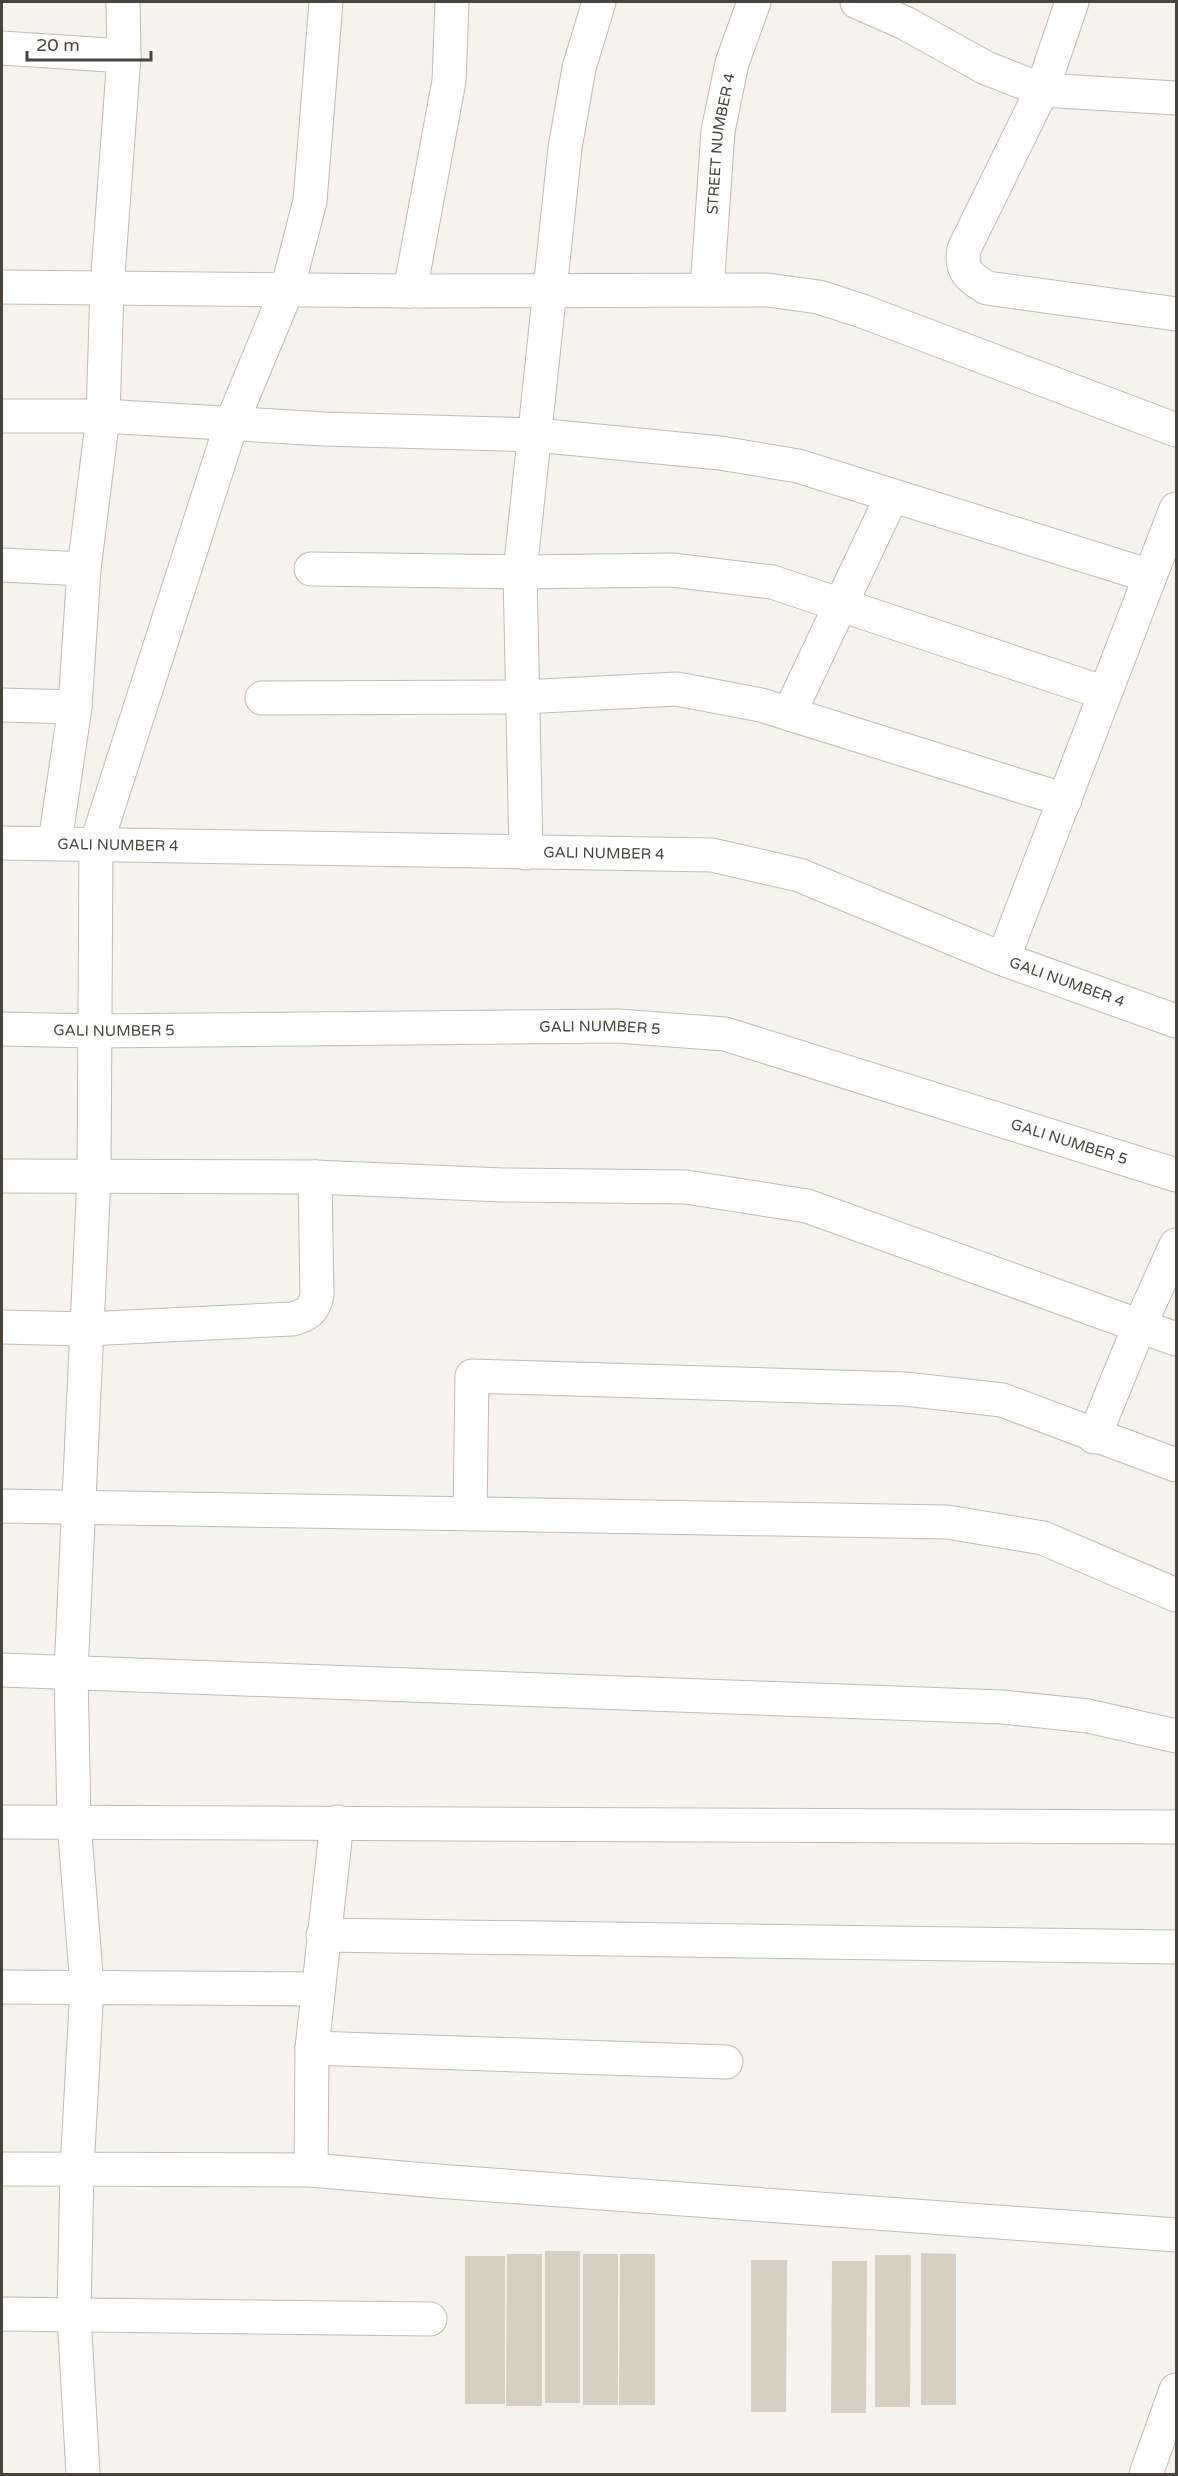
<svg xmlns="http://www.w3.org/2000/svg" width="1178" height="2476" viewBox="0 0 1178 2476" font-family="'Varela Round',sans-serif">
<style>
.building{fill:#d6cfc2}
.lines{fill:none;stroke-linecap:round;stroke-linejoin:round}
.minor-casing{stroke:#c0bbaf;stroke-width:35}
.minor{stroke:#fff;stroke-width:33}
.labels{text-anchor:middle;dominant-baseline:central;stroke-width:5;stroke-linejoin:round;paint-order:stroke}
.street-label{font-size:15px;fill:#49443a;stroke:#fff}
</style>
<rect width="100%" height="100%" fill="#f5f3ec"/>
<g class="building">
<rect x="545" y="2251" width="35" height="152"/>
<path d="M921,2253L956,2254V2405H921Z"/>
<path d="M507,2254H542V2406H506Z"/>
<rect x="583" y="2254" width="35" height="151"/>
<path d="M620,2254H655V2405H619Z"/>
<path d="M875,2255H911L910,2407H875Z"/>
<rect x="465" y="2256" width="40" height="148"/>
<path d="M751,2260H787L786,2412H751Z"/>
<path d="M832,2261H867L866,2413H831Z"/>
</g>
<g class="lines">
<defs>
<g id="minor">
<path d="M857,2L905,23L986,68L1042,90L1176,98"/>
<path d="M1072,2L1042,90L964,249C960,271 969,277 987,288L1176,314"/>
<path d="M2,48L124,56"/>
<path d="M2,287L410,291L767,290L819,297L862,311L1176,430"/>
<path id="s1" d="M707,290L718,131L732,63L754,2"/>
<path d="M410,291L449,81L452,2"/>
<path d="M2,416H103L324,429L536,435L720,453L798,466L1150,576"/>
<path d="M2,565L84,569"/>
<path d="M311,569L520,572L672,570L772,582L1105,693"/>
<path d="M262,698L523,697L677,689L761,705L1065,800"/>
<path d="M2,705L75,707"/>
<path d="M789,714L892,496"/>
<path d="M55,842L75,707L84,569L103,416L107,288L124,56L123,2"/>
<path id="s2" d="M2,843L712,855L799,875L1003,959L1176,1021"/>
<path d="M526,853L520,572L565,148L579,68L599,2"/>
<path d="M1003,959L1176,509"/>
<path id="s3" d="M2,1029L94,1031L618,1026L725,1034L1176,1175"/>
<path d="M2,1176L315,1177L502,1185L686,1187L807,1206L1176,1339"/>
<path d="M2,1327L86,1329L292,1319C307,1315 314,1311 317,1295L315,1177"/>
<path d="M1094,1437L1139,1327L1176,1245"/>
<path d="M2,1506L947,1522L1043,1538L1176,1595"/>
<path d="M470,1514L472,1376L905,1389L1002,1400L1176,1465"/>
<path d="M2,1670L1002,1707L1088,1716L1176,1736"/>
<path d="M2,1822L1176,1827"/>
<path d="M323,1935L1176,1947"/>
<path d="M2,1987L318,1989"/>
<path d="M312,2048L726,2062"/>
<path d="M2,2169L311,2170L437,2181L1176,2235"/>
<path d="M311,2170L312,2048L337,1822"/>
<path d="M2,2314L430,2319"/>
<path d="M83,2474L74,2315L77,2169L87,1987L74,1822L71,1672L94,1177L96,845L232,422L287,290L310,201L326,2"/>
<path d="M1146,2474L1176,2390"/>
</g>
</defs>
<use href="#minor" class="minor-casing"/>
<use href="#minor" class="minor"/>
</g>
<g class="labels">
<g class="street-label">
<text stroke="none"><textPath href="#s1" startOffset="147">STREET NUMBER 4</textPath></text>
<text stroke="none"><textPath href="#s2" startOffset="116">GALI NUMBER 4</textPath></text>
<text stroke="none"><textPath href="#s2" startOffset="602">GALI NUMBER 4</textPath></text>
<text stroke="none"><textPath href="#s2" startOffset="1088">GALI NUMBER 4</textPath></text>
<text stroke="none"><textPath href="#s3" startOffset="598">GALI NUMBER 5</textPath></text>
<text stroke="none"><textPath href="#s3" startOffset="112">GALI NUMBER 5</textPath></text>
<text stroke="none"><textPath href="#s3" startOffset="1084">GALI NUMBER 5</textPath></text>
</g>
</g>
<rect width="1178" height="2476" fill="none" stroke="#49443a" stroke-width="6"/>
<path d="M27 51v9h124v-9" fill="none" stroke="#49443a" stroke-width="3"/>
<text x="36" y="51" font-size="18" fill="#49443a" stroke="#ffffff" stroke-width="4.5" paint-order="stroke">20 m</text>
</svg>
